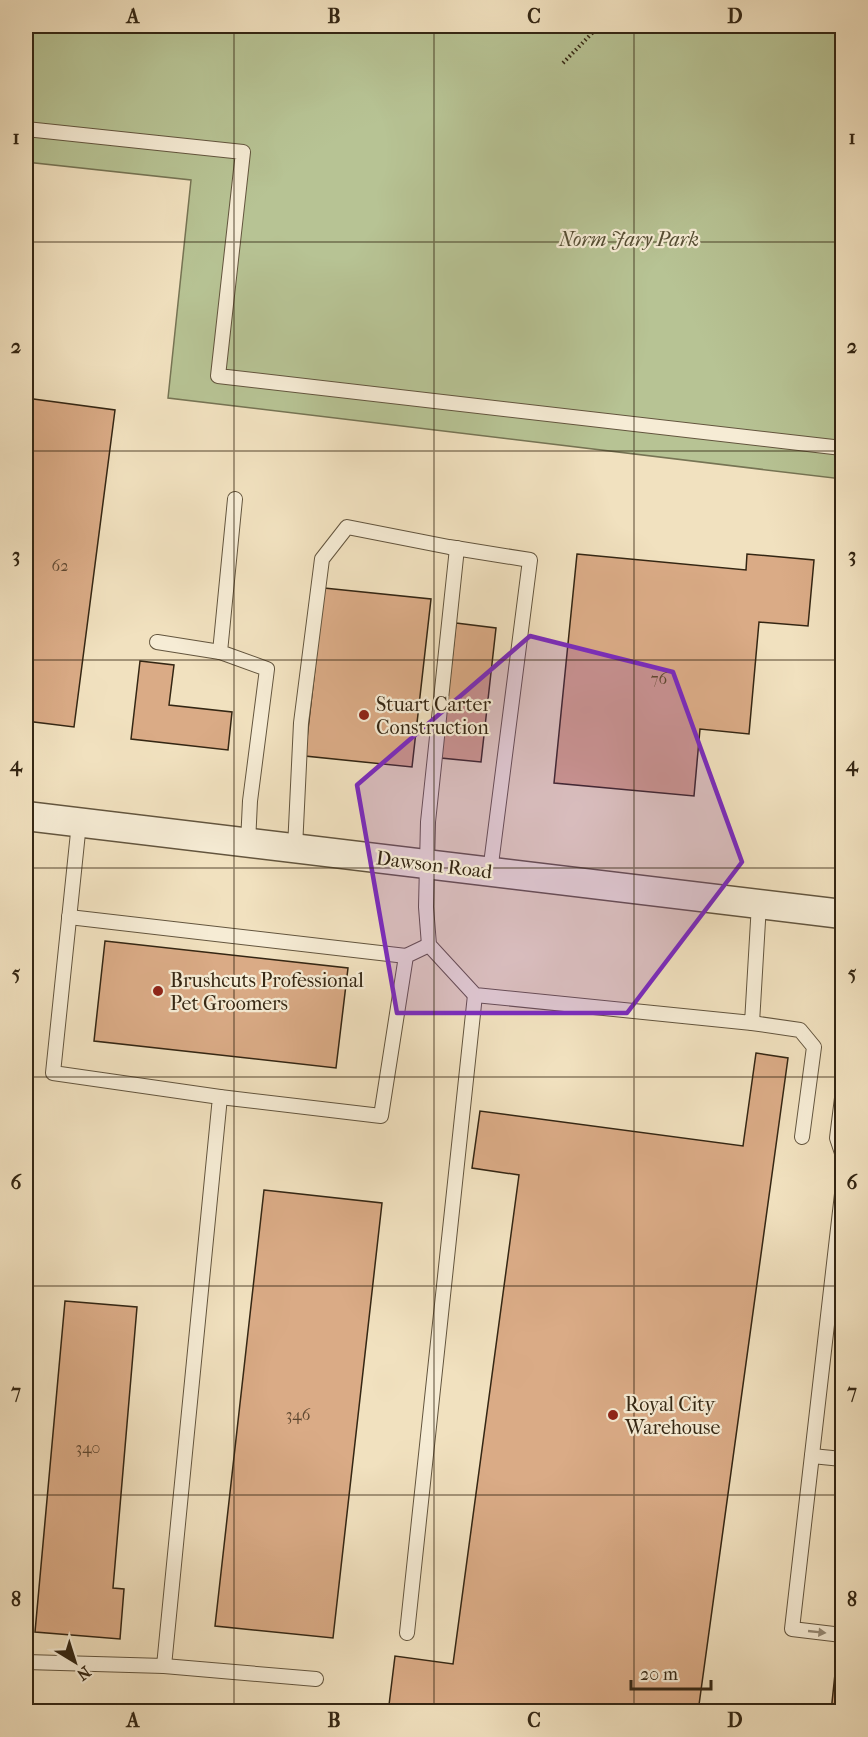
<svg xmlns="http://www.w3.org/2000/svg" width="868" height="1737" viewBox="0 0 868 1737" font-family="'IM FELL French Canon',serif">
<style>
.green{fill:#b7c394;stroke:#767454;stroke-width:1.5}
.building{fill:#daab86;stroke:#342613;stroke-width:1.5}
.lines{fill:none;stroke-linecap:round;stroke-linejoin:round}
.lane-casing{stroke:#63553e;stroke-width:16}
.street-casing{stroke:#63553e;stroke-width:31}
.path{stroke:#342613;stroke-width:4;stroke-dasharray:1.5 3;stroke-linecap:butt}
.lane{stroke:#f6ecd5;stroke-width:14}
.street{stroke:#f6ecd5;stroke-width:28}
.oneway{fill:#958974}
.marked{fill:#7b2cbf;fill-opacity:0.2;stroke:#7b2cbf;stroke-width:4.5;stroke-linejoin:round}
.grid{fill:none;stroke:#342613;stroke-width:1.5;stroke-opacity:0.55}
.poi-dot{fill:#8f2418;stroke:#f6ecd5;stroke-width:2}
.labels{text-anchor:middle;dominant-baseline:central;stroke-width:4.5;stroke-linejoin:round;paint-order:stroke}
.number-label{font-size:16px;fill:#5e4730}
.park-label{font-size:20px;font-style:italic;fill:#554d33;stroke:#f6ecd5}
.poi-label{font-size:20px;fill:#342613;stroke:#f6ecd5;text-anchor:start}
.street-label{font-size:20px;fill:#342613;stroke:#f6ecd5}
.neatline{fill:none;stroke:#342613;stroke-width:2}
.grid-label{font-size:20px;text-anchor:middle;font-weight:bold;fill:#342613}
</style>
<rect width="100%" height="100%" fill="#f1e1bf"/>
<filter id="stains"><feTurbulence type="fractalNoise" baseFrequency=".00333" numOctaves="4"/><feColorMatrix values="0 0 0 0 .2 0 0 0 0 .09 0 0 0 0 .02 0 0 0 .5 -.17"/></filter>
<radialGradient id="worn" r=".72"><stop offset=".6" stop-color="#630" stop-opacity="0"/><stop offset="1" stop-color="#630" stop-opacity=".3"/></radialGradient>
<path class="green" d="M26,26H842V479L168,398L191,180L26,162Z"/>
<g class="building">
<path d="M26,398L115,410L74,727L26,721Z"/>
<path d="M577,554L746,570L747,554L814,560L808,626L759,622L749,734L700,729L694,796L554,783Z"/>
<path d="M324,588L431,599L412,767L305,756Z"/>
<path d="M456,623L496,628L481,762L441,758Z"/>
<path d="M140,661L174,665L169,705L232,712L228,750L131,739Z"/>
<path d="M105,941L348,968L336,1068L94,1041Z"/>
<path d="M756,1053L788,1058L698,1712H441L389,1705L395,1656L453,1664L519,1175L472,1168L480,1111L743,1146Z"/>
<path d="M264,1190L382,1203L333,1638L215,1626Z"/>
<path d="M65,1301L137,1307L113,1588L124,1589L120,1639L35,1632Z"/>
<path d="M837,1655H842V1712H831Z"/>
</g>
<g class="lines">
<defs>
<g id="lane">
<path d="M26,129L243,152L218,376L842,448"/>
<path d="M235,499L220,652L267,669L250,801L248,843"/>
<path d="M457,548L428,822L426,907L429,945L475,995L752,1023L759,904"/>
<path d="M157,642L220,652"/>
<path d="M295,848L301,723L322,559L347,527L449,547L530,560L490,872"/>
<path d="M69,917L406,956"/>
<path d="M752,1023L800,1030L814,1047L802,1137"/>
<path d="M220,1097L381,1116L406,956L429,945"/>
<path d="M842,1098L837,1138L842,1153"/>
<path d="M842,1194L792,1629L842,1635"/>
<path d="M812,1456L842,1459"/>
<path d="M407,1633L475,995"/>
<path d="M26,1662L164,1666L220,1097L53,1073L79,823"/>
<path d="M164,1666L316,1679"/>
</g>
<path id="street" d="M26,816L842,914"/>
</defs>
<use href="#lane" class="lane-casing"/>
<use href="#street" class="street-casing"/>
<path class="path" d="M563,63L599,26"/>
<use href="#lane" class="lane"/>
<use href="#street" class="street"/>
</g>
<defs><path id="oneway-solid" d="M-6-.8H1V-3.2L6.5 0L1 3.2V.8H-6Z" transform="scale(1.5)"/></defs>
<use class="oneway" href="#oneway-solid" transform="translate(817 1632) rotate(6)"/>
<path class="marked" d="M530,636L673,672L742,862L627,1013H397L357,785Z"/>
<path class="grid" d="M234,26V1712M434,26V1712M634,26V1712M26,242H842M26,451H842M26,660H842M26,868H842M26,1077H842M26,1286H842M26,1495H842"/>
<g class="poi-dot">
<circle cx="364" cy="715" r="6"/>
<circle cx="158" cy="991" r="6"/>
<circle cx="613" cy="1415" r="6"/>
</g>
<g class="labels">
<g class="number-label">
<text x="60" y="565">62</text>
<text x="659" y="678">76</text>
<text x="298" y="1414">346</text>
<text x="88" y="1447">340</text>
</g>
<g class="park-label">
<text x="629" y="239">Norm Jary Park</text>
</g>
<g class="poi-label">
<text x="376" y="704">Stuart Carter<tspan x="376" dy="23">Construction</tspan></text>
<text x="170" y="980">Brushcuts Professional<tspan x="170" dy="23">Pet Groomers</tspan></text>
<text x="625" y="1404">Royal City<tspan x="625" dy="23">Warehouse</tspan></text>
</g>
<g class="street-label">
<text transform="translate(434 865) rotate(7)">Dawson Road</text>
</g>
</g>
<rect width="868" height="1737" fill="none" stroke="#f1e1bf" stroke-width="66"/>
<g transform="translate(75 1662) rotate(142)" stroke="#f6ecd5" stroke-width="4.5" paint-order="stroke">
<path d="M0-4.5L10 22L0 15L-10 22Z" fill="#342613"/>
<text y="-9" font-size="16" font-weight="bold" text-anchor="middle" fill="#342613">N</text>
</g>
<path d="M631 1680v9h80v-9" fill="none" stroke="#342613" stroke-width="3"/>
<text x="640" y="1680" font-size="18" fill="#342613" stroke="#f6ecd5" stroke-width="4.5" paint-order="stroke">20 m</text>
<rect x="33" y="33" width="802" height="1671" class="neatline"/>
<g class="grid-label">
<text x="133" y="23">A</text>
<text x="334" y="23">B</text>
<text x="534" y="23">C</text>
<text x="735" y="23">D</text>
<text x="16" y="144">1</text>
<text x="852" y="144">1</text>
<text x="16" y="353">2</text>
<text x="852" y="353">2</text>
<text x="16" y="562">3</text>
<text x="852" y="562">3</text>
<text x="16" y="771">4</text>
<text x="852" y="771">4</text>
<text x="16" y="980">5</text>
<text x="852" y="980">5</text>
<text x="16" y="1189">6</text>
<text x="852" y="1189">6</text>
<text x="16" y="1398">7</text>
<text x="852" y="1398">7</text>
<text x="16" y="1606">8</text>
<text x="852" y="1606">8</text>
<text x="133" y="1727">A</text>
<text x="334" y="1727">B</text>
<text x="534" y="1727">C</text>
<text x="735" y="1727">D</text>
</g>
<rect width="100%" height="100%" filter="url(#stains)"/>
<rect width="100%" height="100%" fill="url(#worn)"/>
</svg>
